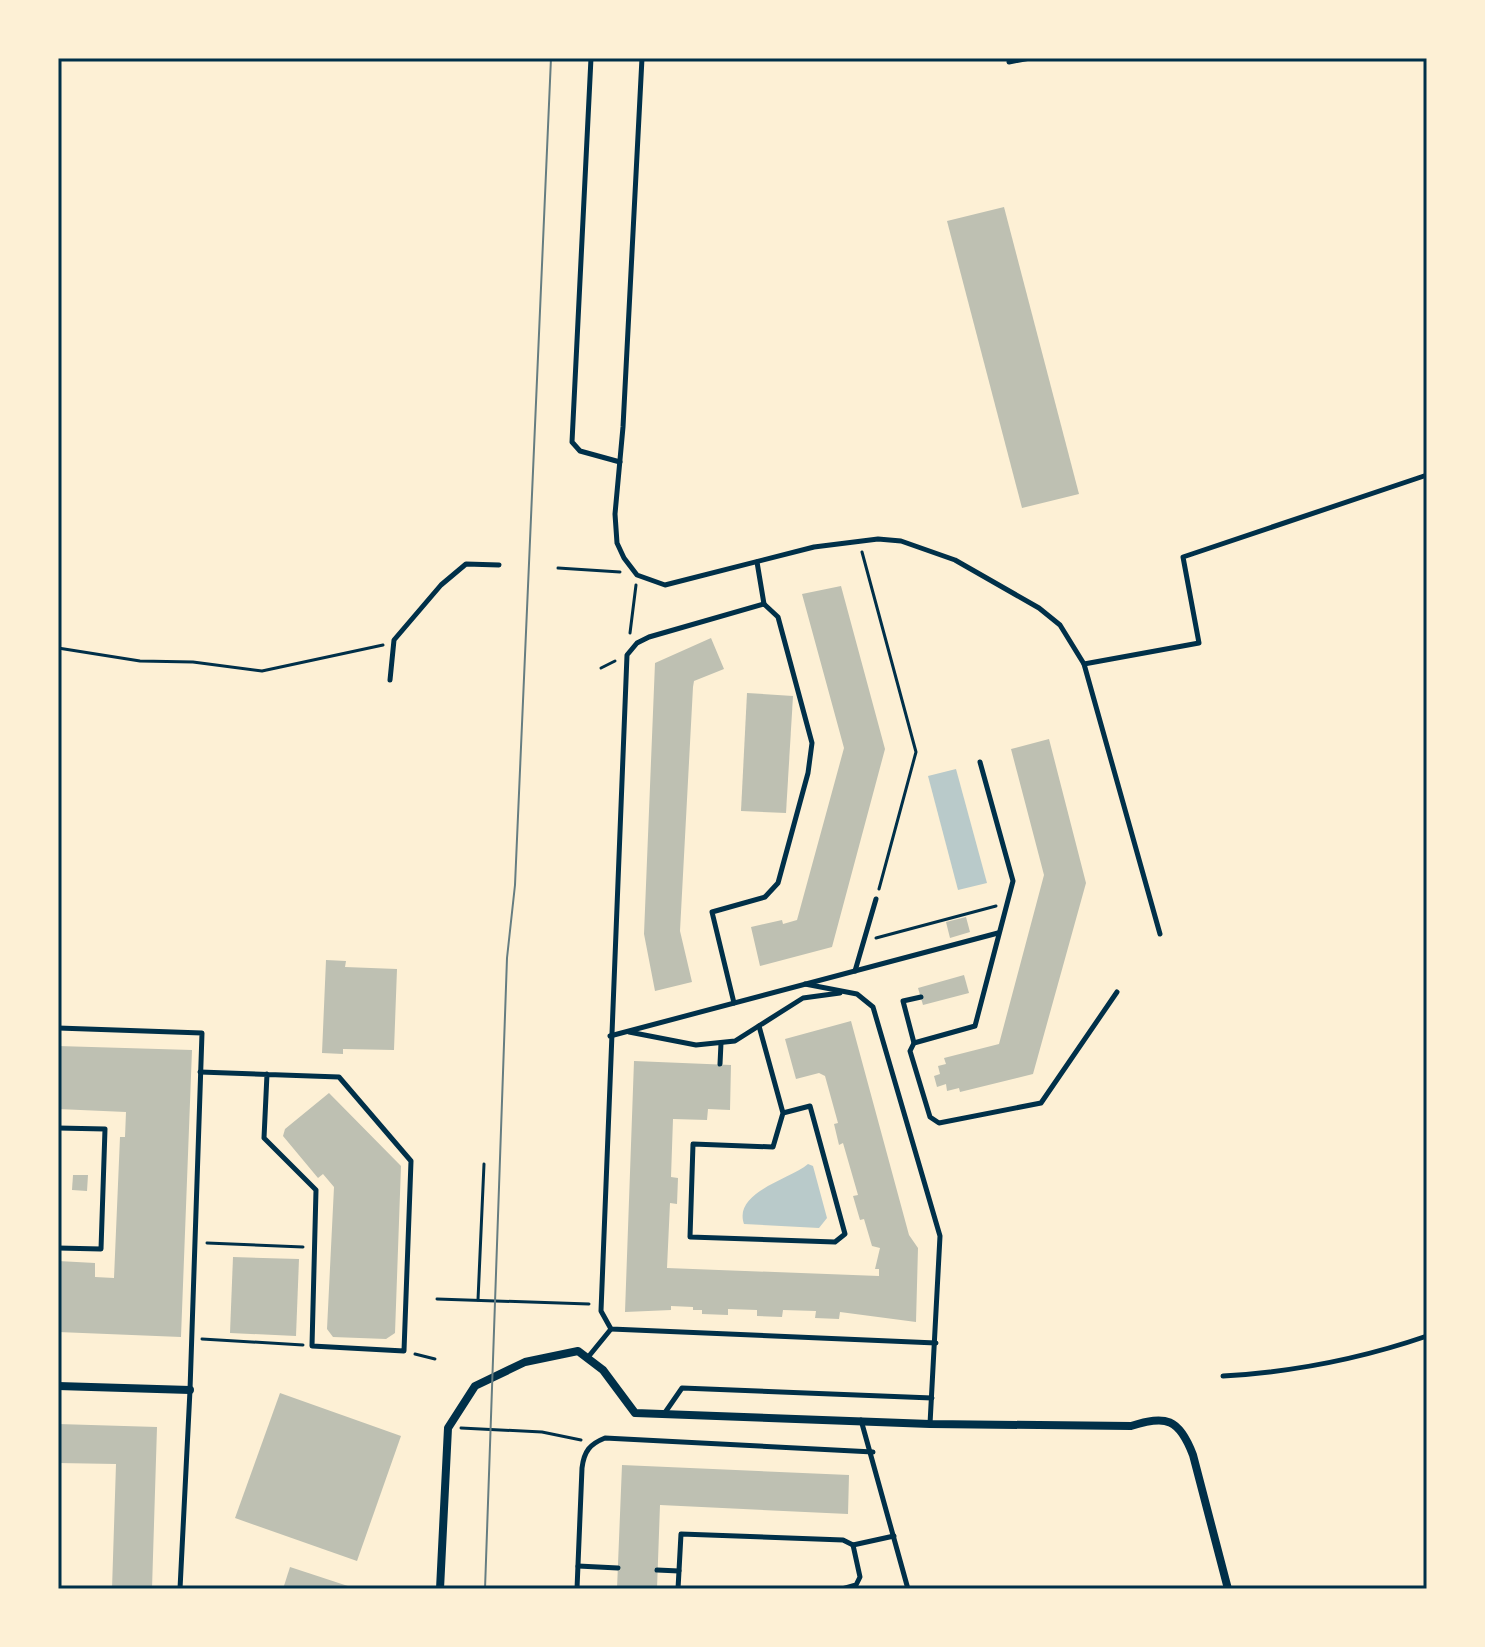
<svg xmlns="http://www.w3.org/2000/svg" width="1485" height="1647" viewBox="0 0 1485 1647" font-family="'Times New Roman',serif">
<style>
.green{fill:#b9caca}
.building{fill:#bec0b2}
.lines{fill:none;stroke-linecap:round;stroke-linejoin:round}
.path{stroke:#003049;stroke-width:3}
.service{stroke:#003049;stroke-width:5}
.minor{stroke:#003049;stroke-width:8}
.tram{stroke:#657d81;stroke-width:2}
.neatline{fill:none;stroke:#003049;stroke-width:3}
</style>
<rect width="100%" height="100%" fill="#fdf0d5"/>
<g class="green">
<path d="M956,769L987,883L958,890L928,776Z"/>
<path d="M808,1164L813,1166L827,1218L819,1228L744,1224C733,1192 789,1180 808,1164Z"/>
</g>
<g class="building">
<path d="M1004,207L1079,494L1022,508L947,221Z"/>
<path d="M841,586L885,749L832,947L760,966L751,927L782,920L783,924L797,920L844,748L802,594Z"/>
<path d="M711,638L724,669L694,681L693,687L680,931L692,982L655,991L644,934L655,663Z"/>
<path d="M747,693L793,696L786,813L741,811Z"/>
<path d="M1049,739L1086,883L1033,1074L960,1092L959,1088L947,1091L946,1084L937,1087L934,1076L940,1074L938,1066L946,1064L944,1058L999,1044L1044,875L1011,749Z"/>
<path d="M966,917L970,932L950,938L946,922Z"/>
<path d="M326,960L346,961L345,967L397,969L394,1050L343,1049V1054L322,1053Z"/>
<path d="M964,975L969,993L923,1005L918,988Z"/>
<path d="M851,1021L909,1235L918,1248L916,1322L840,1312L839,1319L815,1318L816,1311L783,1310L782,1317L757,1316V1310L728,1309V1315L702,1314V1310H693V1307L671,1306V1310L625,1312L634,1061L731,1065L730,1110L708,1109L707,1120L673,1119L671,1177L678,1178L677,1204L670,1203L667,1268L879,1276V1269H875L880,1248L872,1246L864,1219L860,1220L853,1196L858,1195L843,1143L839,1145L834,1124L838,1123L825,1076L819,1073L796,1079L785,1039Z"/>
<path d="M58,1046L192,1050L181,1337L58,1332V1261L95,1263V1277L114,1278L120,1137H125L126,1112L58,1109Z"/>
<path d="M329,1093L401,1166L395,1333L386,1339L333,1337L327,1329L334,1187L323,1174L318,1178L283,1136L285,1129Z"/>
<path d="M73,1175H88L87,1191L72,1190Z"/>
<path d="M233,1257L299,1259L296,1336L230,1333Z"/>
<path d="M280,1393L401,1436L357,1561L235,1518Z"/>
<path d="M58,1424L157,1427L152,1589H112L116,1464L58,1463Z"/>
<path d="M622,1465L849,1475L848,1514L660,1505L657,1589H617Z"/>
<path d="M290,1567L354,1588V1589H283Z"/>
</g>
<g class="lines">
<g class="path">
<path d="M862,552L916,752L879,889"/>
<path d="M558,568L620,572"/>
<path d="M630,633L636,585"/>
<path d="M58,648L140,661L193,662L262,671L383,645"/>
<path d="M601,668L615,661"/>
<path d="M876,938L996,906"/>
<path d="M207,1243L303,1247"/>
<path d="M437,1299L589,1304"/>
<path d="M478,1300L484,1164"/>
<path d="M202,1339L303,1345"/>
<path d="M415,1354L435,1359"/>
<path d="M461,1428L542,1432L581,1440"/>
</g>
<g class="service">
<path d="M591,58L572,442L580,451L620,462"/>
<path d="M642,58L623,427L615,514L617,543L624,558L637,575L665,585L814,547L878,539L901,541L955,560L1039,608L1060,625L1084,664L1160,934"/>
<path d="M1009,62L1030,58"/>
<path d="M757,562L764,604"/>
<path d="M1084,664L1199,643L1183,557L1427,475"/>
<path d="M390,680L394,640L441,585L466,564L499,565"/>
<path d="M980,762L1013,881L975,1026L914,1043L910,1051L930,1117L939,1123L1041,1103L1117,992"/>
<path d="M855,971L876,899"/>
<path d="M805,984L857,994L873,1007L940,1236L930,1424"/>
<path d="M734,1003L712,912L765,897L778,883L808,773L812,743L778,617L764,604L649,637L637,643L627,655L601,1311L611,1329L936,1343"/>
<path d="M759,1026L783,1113L810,1106L845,1234L835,1242L690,1237L693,1144L773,1147L783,1113"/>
<path d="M58,1028L202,1033L190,1390L180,1589"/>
<path d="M629,1032L696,1045L735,1041L803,998L840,993"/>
<path d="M610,1036L998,933"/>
<path d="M914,1043L903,1001L921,997"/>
<path d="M720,1064L721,1043"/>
<path d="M200,1072L339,1077L411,1161L404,1351L312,1346L316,1190L264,1138L267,1074"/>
<path d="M58,1128L105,1129L101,1249L58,1248"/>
<path d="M589,1356L611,1329"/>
<path d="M1223,1376C1294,1372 1360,1359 1427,1336"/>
<path d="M664,1414L682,1388L932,1398"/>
<path d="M861,1420L908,1589"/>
<path d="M578,1566L618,1568"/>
<path d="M657,1570L679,1571"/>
<path d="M577,1589L582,1468C584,1451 590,1444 605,1438L873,1452"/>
<path d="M678,1589L681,1534L843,1540L853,1545L894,1536"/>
<path d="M842,1589L856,1585L860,1577L853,1545"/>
</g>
<g class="minor">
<path d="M58,1386L190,1390"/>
<path d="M440,1589L448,1428L475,1386L525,1362L578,1351L603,1370L635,1413L930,1424L1131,1426C1166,1415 1179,1418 1193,1455L1228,1589"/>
</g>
<path class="tram" d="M485,1589L507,958L515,885L551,58"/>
</g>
<rect width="1485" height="1647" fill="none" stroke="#fdf0d5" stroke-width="120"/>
<rect x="60" y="60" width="1365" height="1527" class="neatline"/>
</svg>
